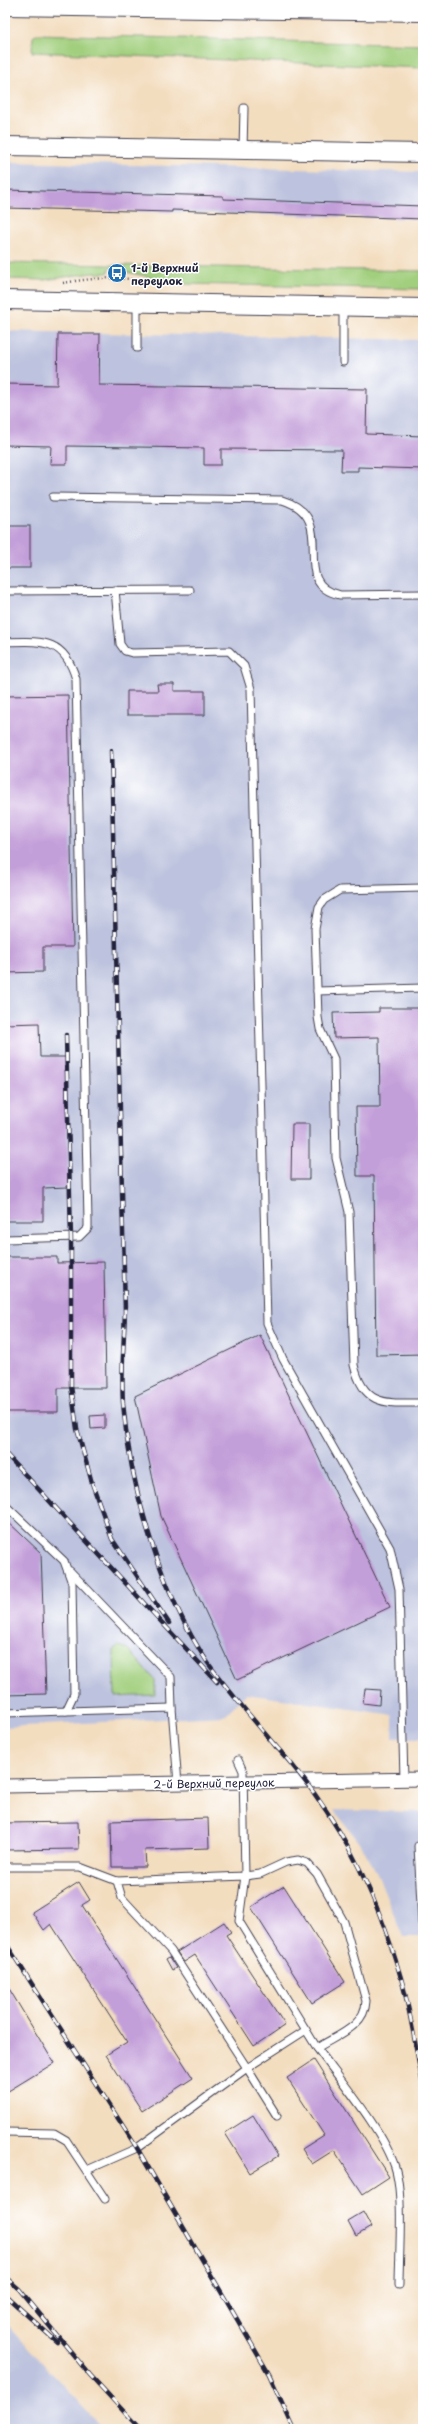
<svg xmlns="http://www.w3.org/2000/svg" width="428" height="2434" viewBox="0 0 428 2434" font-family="'Playpen Sans',sans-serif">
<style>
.industrial{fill:#bdc3de}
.green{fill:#a1cf7d;stroke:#62785c}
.building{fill:#c39fd9}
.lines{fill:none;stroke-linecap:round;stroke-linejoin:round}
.service-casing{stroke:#413e4f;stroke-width:9}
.minor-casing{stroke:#413e4f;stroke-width:15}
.secondary-casing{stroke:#413e4f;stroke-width:20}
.path{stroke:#413e4f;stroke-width:2.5;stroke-dasharray:1 3;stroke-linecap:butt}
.service{stroke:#fff;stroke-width:7}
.minor{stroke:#fff;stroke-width:13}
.secondary{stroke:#fff;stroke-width:18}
.rail-casing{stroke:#22223b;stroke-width:4.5}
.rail{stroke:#fff;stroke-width:3;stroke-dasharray:9;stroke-linecap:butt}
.labels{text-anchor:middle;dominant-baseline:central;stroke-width:3;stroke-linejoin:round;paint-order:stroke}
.poi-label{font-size:11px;font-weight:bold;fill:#22223b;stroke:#fff;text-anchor:start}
.street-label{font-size:11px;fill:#22223b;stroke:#fff}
</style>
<rect width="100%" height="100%" fill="#fff"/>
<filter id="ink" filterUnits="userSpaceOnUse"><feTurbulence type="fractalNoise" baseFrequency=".025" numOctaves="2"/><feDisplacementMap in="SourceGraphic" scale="8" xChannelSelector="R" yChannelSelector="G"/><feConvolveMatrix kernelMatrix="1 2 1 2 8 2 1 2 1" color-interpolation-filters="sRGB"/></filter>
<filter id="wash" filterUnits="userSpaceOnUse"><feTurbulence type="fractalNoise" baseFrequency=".012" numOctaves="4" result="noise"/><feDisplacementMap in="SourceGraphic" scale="16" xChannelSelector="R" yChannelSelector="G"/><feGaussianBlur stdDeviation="0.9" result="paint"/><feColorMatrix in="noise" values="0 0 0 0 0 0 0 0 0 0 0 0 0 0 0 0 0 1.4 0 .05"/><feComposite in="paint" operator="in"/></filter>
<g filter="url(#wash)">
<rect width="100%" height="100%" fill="#f3ddbf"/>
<g class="industrial">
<path d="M5,162L423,172V219L5,208Z"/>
<path d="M5,331L423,340V1738H393V1715L246,1694L224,1716L5,1727Z"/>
<path d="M334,1810L423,1812V1937H403L377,1873L360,1843Z"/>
<path d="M5,2322L37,2357L103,2429H5Z"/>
</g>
<g class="green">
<path d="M36,34L423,45V68L32,52L33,37Z"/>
<path d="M5,263L423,271V289L183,284L126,272L125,268H109L108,273H93L44,280L5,279Z"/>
<path d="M119,1646L128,1649L155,1680V1695L115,1697L114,1649Z"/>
</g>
<g id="blocks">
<g class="building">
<path d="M5,190L223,196V199L423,206V219L172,210V212L5,208Z"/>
<path d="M58,334H100L99,385L367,389L366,434L423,436V469L358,467V471H341L342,450L221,449V465H204V448L67,446V464H50L51,446L5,445V384L57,385Z"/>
<rect x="5" y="526" width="25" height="42"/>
<path d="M157,684H174V691H205V715H127V691H158Z"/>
<path d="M68,695L73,947H43V972L5,973V696Z"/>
<path d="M379,1008H423V1354L376,1355L374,1176H357L356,1107H380L379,1037L334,1038L333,1013L379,1012Z"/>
<path d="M39,1023L40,1057H66L68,1187L43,1188V1221H5V1024Z"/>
<path d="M292,1124H309V1179H291Z"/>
<path d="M5,1257H57V1263L104,1262L106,1388H58V1412H5Z"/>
<path d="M260,1335L390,1607L237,1680L161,1516L135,1396Z"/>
<path d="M105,1415V1428L91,1429L90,1416Z"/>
<path d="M5,1519L41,1553L46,1694L5,1695Z"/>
<path d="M365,1689L380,1690L379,1705L363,1703Z"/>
<path d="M208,1818L209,1848L145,1850L146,1867H112L111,1821Z"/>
<path d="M78,1822L79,1849L5,1850V1823Z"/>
<path d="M79,1882L90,1900L82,1905L193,2078L142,2111L106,2055L127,2042L51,1924L44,1930L32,1912Z"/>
<path d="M284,1886L345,1982L312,2003L251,1907Z"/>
<path d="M224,1922L231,1932L226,1935L285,2025L254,2046L195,1955L184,1962L177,1952Z"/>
<path d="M169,1957L176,1968L172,1970L166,1959Z"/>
<path d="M5,1982L54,2063L5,2093Z"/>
<path d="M314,2060L389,2177L363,2194L334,2150L312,2164L302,2149L324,2135L287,2078Z"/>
<path d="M253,2115L278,2156L250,2173L225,2133Z"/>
<path d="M363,2212L371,2227L356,2236L348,2221Z"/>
</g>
</g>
</g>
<g filter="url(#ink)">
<use href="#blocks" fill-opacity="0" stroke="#413e4f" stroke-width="1"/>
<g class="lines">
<defs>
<g id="service">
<path d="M243,150L244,108"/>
<path d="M137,302V348"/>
<path d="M343,362V307"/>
<path d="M53,497L282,500C343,518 285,583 340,595L423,594"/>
<path d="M115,590L120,644L125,651L132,653L229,651L244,666L251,689L267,1323L283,1359L390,1548L399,1589L404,1780"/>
<path d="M5,591L190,590"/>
<path d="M5,642C42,641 64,638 76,679L88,1221V1228L79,1237L5,1239"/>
<path d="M423,888L340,890L324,900L319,907L315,929L318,1017L320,1029L334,1059L336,1158L349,1212L354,1365C364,1407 386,1403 423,1403"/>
<path d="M317,991L423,988"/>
<path d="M5,1505L64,1561L72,1583L74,1694L66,1711L5,1713"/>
<path d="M70,1571L171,1677L172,1708"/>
<path d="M66,1711L172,1708L178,1784"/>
<path d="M5,1867H80L117,1881"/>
<path d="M422,1923L418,1846H423"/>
<path d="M317,2048C341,2081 383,2130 395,2167C404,2195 399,2254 399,2285"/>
<path d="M277,2116L247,2068L306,2030"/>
<path d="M5,2132L54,2133L66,2140L105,2199"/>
<path d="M87,2170L137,2148L247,2068L171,1951L122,1898L117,1881L245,1876L260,1874L286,1862L298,1860L307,1863L317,1874L344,1922L366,2001C365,2027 337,2035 317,2048L239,1921L245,1876L243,1771L238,1760"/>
</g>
<path id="minor" d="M5,1786L423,1779"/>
<g id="secondary">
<path d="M5,6L423,12"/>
<path d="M5,146L423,153"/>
<path d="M5,300L423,308"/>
</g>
</defs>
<use href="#service" class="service-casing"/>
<use href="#minor" class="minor-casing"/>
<use href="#secondary" class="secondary-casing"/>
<path class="path" d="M63,283C97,277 128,276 161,284"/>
<use href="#service" class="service"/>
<use href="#minor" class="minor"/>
<use href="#secondary" class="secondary"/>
<defs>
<g id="rail">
<path d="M111,751L125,1311C124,1341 121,1373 123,1403C130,1488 160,1591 208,1663C229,1692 254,1720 277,1748"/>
<path d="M66,1035L71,1238V1386L77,1429L92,1483L112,1539L169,1623"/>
<path d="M5,1453L217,1682"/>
<path d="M274,1744C338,1814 375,1888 401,1978C411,2013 416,2050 423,2085"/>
<path d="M5,1942L137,2148L269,2374L294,2429"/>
<path d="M5,2277L19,2289L90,2375L140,2429"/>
<path d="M5,2295L57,2342"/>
</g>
</defs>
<use href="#rail" class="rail-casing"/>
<use href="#rail" class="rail"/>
</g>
</g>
<defs>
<symbol id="bus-disc" viewBox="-11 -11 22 22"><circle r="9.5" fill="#1f6fb2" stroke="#fff"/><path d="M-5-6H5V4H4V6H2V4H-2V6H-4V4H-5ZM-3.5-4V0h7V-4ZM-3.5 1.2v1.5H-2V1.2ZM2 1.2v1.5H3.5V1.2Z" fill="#fff"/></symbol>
</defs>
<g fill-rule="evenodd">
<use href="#bus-disc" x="106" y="262" width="22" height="22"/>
</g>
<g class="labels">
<g class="poi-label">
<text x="131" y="267">1-й Верхний<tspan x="131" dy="13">переулок</tspan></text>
</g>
<g class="street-label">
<text transform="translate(214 1783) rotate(-1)">2-й Верхний переулок</text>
</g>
</g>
<rect width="428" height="2434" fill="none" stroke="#fff" stroke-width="20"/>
</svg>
